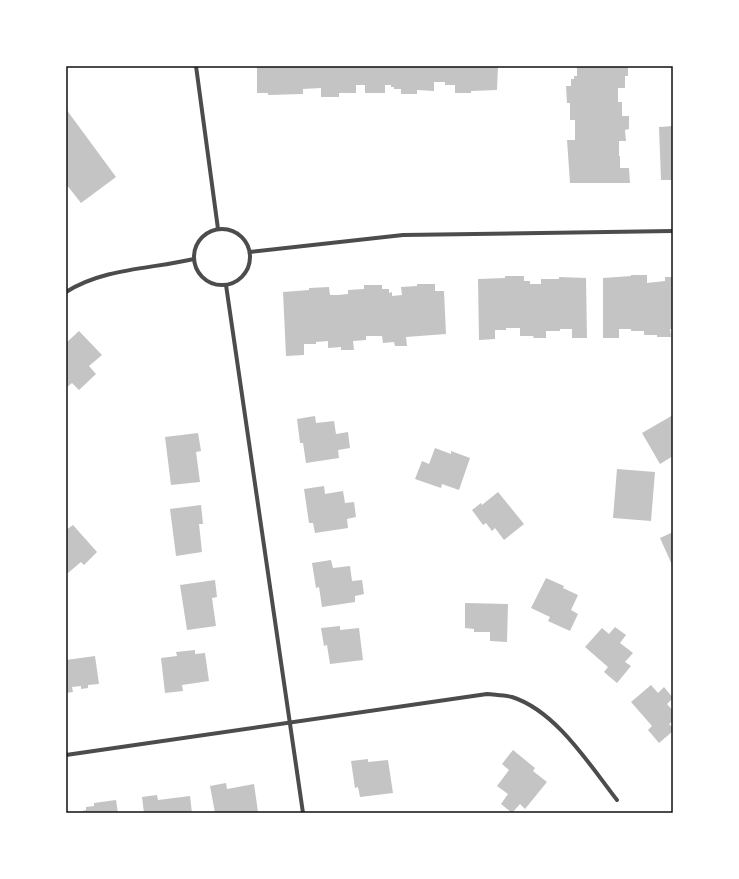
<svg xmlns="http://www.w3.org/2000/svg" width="739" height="879" viewBox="0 0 739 879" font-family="'Varela Round',sans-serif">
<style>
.building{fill:#c4c4c4}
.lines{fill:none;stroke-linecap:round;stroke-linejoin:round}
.minor{stroke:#4c4c4c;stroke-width:4}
.neatline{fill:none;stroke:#111;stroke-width:1.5}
</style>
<rect width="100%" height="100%" fill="#fff"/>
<g class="building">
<path d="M257,66H498L497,90L471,91V93H455V85H445V82H434V91L417,90V94H401V89H394V87H391V85H385V93H365V85H356V93H339V97H321V88L303,89V94L268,95V93H257Z"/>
<path d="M577,66H628V76H625V88H618V102H622V116H629V129L625,130L626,141H619V156H620V168H629L630,183H570L567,140H575V120H570V103H567L566,86H571V79H574V76H577Z"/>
<path d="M66,109L116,177L81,203L66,184Z"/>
<path d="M673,126V180H661L659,127Z"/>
<path d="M631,275H647V283L665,281V277H673V329H670L671,337H657V335H644V331H631V329H619V338H603V278L631,276Z"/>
<path d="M505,276H524V281H530V284H541V279H559V277L586,278L587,338H572V329H560V331H546V338H534L533,336H520V328H506V330H495V339L479,340L478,279L505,278Z"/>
<path d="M417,284H435V291H444L446,334L406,337L407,346H395L394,342L383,343L382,336H366V340L353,341L354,350H341V347L328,348V341L316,342V344H304V355L286,356L283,292L309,290V288L329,287L330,295H338L348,294V290L364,289V285H382V289H389V293L392,292V296L402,295L401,287L417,286Z"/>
<path d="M79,331L102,355L89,366L96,374L79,390L72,383L66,388V343Z"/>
<path d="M673,415V456L660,464L642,433Z"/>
<path d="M315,416L316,423L334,421L336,434L348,432L350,448L338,450L339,458L306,463L303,443H300L297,419Z"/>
<path d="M198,433L201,451L196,452L200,482L171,485L165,437Z"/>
<path d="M435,448L451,454V451L470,458L459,490L442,484L441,488L415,479L422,461L429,464Z"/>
<path d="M617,469L655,472L651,521L613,518Z"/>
<path d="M324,486L325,494L343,491L345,503L354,502L356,517L347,519L348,528L315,533L313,523H309L304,489Z"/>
<path d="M498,492L524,524L504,540L495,528L492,531L486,523L483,525L472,510L481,503L482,505Z"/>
<path d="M201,505L203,524H199L202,552L176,556L170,509Z"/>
<path d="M73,525L97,552L84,565L81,562L68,573L66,571V530Z"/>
<path d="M673,532V567L660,538Z"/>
<path d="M331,560L333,568L350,566L352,581L362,580L364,594L355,596V602L322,607L319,587L316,588L312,563Z"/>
<path d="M546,578L564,586L563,588L578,595L571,610L578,614L570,631L548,621L550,617L531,608Z"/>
<path d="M215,580L217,597L212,598L216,626L187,630L180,585Z"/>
<path d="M465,603L508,604L507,642L490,641V632H474V629L465,628Z"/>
<path d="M340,626V630L359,628L363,660L330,664L327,645L324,646L321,628Z"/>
<path d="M615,627L626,635L620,643L633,653L625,662L631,666L617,683L604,672L608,667L585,647L602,628L609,634Z"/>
<path d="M195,650V654L205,653L209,681L182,685L183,691L165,693L161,658L177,656L176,652Z"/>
<path d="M95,656L99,684L88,685V688L81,689V686L72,687L73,692L66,693V660Z"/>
<path d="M651,685L658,693L664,687L673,698L667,704L673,711V721L669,724L673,728V731L659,743L648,730L652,726L631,702Z"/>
<path d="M513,750L535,768L533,771L547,782L525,809L520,804L512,813L501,804L508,794L497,786L509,770L502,764Z"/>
<path d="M368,759V762L388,760L393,793L360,797L358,787L355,788L351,761Z"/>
<path d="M226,783L227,789L254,784L258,812L215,813L210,786Z"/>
<path d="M157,795L158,800L190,796L192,813H144L142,797Z"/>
<path d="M116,800L118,813H75L86,810V807L94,806V803Z"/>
</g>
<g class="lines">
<g class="minor">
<path d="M196,66L218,229"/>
<circle cx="222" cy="257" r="28"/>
<path d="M250,252L403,235L673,231"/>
<path d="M226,285L303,813"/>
<path d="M66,292C104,268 151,269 194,259"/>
<path d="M66,755L487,694C495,695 504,695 512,697C556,711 589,764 617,800"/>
</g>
</g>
<rect width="739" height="879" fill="none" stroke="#ffffff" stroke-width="134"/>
<rect x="67" y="67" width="605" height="745" class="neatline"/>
</svg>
